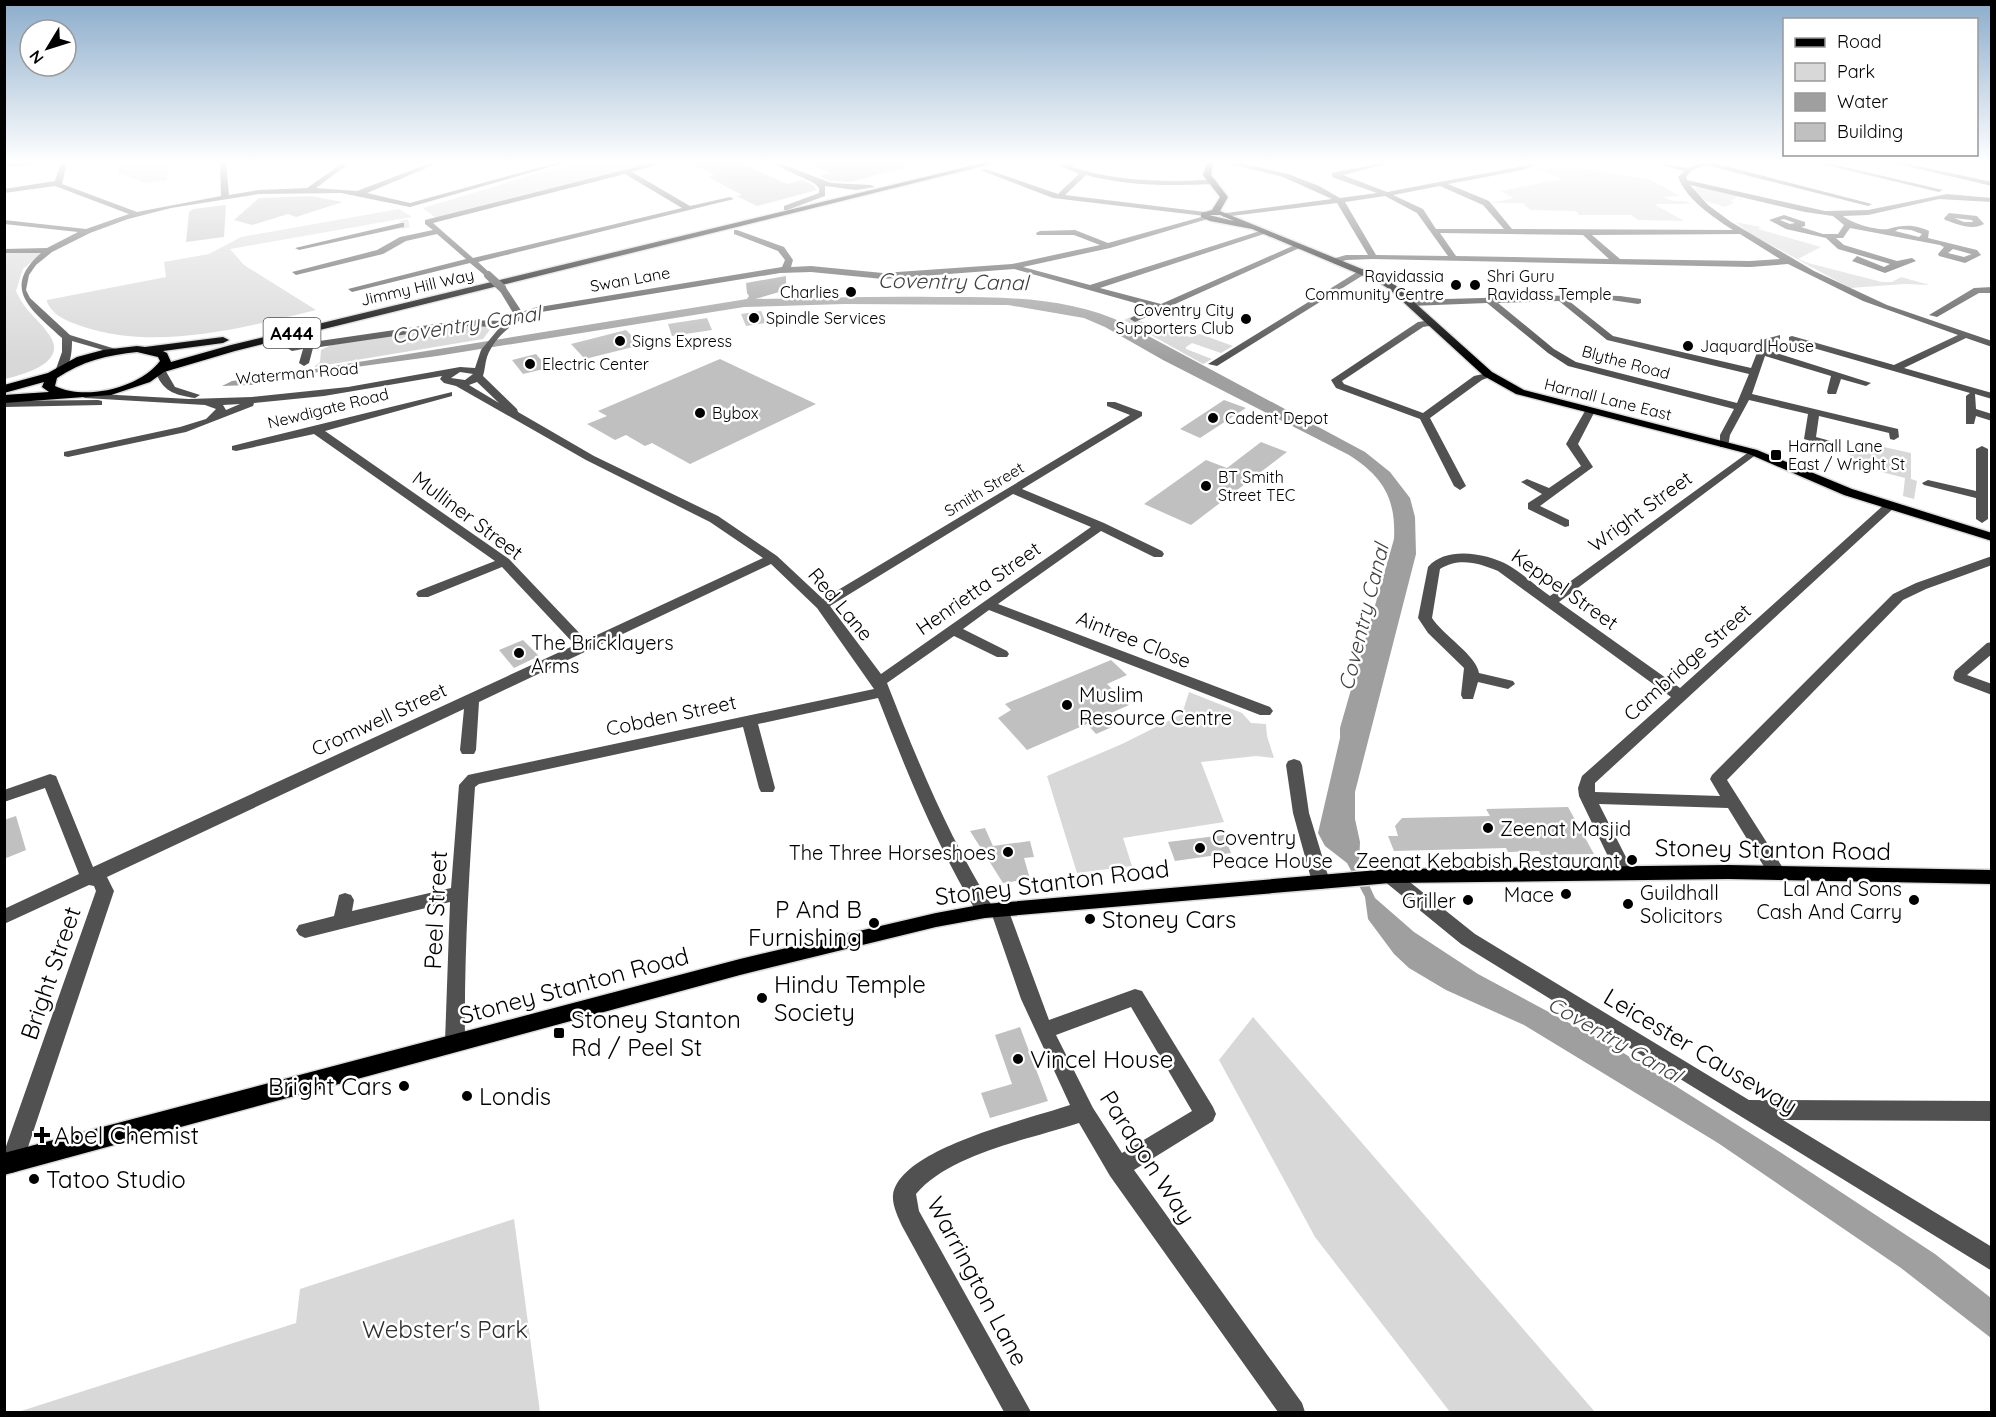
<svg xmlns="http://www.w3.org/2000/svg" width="1996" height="1417" viewBox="0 0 1996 1417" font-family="Quicksand,sans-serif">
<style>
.green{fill:#d8d8d8}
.water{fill:#9f9f9f}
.building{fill:#c0c0c0}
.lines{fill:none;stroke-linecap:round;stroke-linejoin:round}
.minor-tunnel{stroke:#d9d9d9;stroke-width:8;stroke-dasharray:8 4;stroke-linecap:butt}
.major-casing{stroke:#dbdbdb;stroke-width:3}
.highway-casing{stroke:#dbdbdb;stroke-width:3}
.minor{fill:#515151;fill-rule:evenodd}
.major{fill:#000;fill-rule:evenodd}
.highway{fill:#000;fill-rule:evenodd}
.minor-bridge{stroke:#515151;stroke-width:8}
.poi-dot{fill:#000;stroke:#fff;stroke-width:2}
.labels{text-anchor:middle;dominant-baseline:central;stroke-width:5;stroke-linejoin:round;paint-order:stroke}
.far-poi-label{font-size:16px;fill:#000;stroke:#fff;text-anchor:start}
.far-street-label{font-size:16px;fill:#000;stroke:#fff}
.shield{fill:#fff;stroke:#4c4c4c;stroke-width:1.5}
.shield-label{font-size:18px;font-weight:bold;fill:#000}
.street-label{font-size:20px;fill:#000;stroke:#fff}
.poi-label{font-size:20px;fill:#000;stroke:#fff;text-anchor:start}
.water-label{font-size:21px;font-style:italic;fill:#404040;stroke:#fff}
.near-street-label{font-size:24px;fill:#000;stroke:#fff}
.near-poi-label{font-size:24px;fill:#000;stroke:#fff;text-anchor:start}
.near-park-label{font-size:24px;fill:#2f2f2f;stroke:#fff}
</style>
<rect width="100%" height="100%" fill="#fff"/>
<g class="green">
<path d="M129,162H168L167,180L146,183L118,173L119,163Z"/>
<path d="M575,162H655L478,209L436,218L423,208Z"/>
<path d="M1533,167L1579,168L1651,180L1680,196L1664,197C1673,204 1683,198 1692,204H1654L1684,221L1638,220L1631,215H1579L1576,211L1530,210L1523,203H1490L1514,198L1500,191L1563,179Z"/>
<path d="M1698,187L1739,195L1731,201L1734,203L1725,207L1706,201L1693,190Z"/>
<path d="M399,209L412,217L230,249L244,265L316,310C242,328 158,351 84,327C69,322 54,317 47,302V300L166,277L164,262L209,254L241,237Z"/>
<path d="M1735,222L1761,227L1758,229L1821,247L1798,259L1808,263L1882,282H1892L1901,277L1930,285L1905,284L1850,288L1751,234Z"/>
<path d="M4,252H43L23,269L16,291C25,312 39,319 50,336C68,363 22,375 5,379Z"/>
<path d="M1130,317L1160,329L1190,337L1200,334L1233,346L1221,353L1192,343L1186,347V349L1212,359L1203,364L1124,320Z"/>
<path d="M471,324L492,327L483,339L314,367L320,362L321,350L331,345Z"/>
<path d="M1858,445L1878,449L1879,446L1911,453V479L1917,481L1914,499L1903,496L1905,478L1870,469L1845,452L1857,454Z"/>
<path d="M1189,692L1242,713L1251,723L1266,724L1267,736L1274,758L1256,756L1201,762L1224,822L1123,838L1132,866L1077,873L1047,776L1122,744L1182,714Z"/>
<path d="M1253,1017L1595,1412H1450L1315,1237L1219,1060Z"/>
<path d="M514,1219L540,1412H18L296,1323L300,1289Z"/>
</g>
<path class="water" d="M786,276V290L755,299C816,298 877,296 938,297C1002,297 1067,296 1126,324L1365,452L1390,472L1410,498L1415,517L1416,554L1355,792V819L1360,842L1359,863L1375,898L1414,932L1478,974L1614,1047L1783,1154L1935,1254L1991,1298V1338L1901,1268L1718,1143L1524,1025L1446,990L1409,968L1394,954L1368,919L1365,897L1347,863L1325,846L1318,833L1340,738V728L1394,539C1396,498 1383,477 1349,455L1163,360L1105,327L1084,318L1008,305L845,304L744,307L437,356L297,375L251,385L222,386L232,381L309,370L747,299L749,296L747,293L746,283Z"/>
<g class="building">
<path d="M688,162H739L787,184L802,180L813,185L817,190L757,206L737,196L742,195L708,177L715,175Z"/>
<path d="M803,162H912V166L850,182L831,181L819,176L829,173Z"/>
<path d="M311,196L343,202L296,217L288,214L252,225L234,220L259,198Z"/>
<path d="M226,205L224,237L186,242L189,212L193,209Z"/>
<path d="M761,311L766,323L746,326L741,314Z"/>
<path d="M707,318L712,330L672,336L668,324Z"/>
<path d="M626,330L641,345L585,359L571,344Z"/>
<path d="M536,354L548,368L523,374L512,360Z"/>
<path d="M720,359L816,404L690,464L652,443L645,446L626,435L615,440L587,424L607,416L598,411Z"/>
<path d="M1224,400L1246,408L1200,438L1180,429Z"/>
<path d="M1261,442L1287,452L1191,525L1144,504L1206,460L1227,468Z"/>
<path d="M523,640L539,656L514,668L499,650Z"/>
<path d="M1111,660L1127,675L1107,684L1129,705L1102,717L1112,727L1096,734L1087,724L1027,750L998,718L1011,710L1005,704Z"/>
<path d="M1568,807L1594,854L1541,855L1539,851L1508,852L1506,848L1394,851L1388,836H1398L1395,826L1402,818L1490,816L1486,809Z"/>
<path d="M16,816L26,850L4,859V820Z"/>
<path d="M985,828L993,846L1030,841L1034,857L1024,858L1030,879L1003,883L970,831Z"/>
<path d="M1224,835L1231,853L1175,861L1168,842Z"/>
<path d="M1020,1027L1048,1101L990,1118L981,1093L1012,1084L995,1035Z"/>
</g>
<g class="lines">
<path class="minor-tunnel" d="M401,225L410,223"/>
<defs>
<g id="major">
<path d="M1207,162H1213L1211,175L1228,197L1220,211L1384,278L1395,285L1492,372L1524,390L1757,450L1852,489L1992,533V541L1844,495L1749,454L1516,394L1484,376L1389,289L1378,282L1252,229L1210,221L1201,217V213L1212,210L1220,197L1203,175ZM1209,215H1220L1234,221Z"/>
<path d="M1728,865L1992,870V884L1728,879L1390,883L985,918L936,927L740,975L4,1175V1153L740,959L936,913L985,904L1390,869Z"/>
</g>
<path id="highway" d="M987,162H999L235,351L164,372L150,382L111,395L4,403V395L49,392L42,387L44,382L4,393V385L48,373L77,357L103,350L137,346L145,347L223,337L229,340L223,343L163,351L167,353L171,362L231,345ZM137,352L158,357L160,361C140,388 85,401 55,386L57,378C82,361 108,355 137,352Z"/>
</defs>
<use href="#major" class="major-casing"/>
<use href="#highway" class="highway-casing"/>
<g class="minor">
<path d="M37,162L34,164L4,167V163Z"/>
<path d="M61,162H67L62,184L137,212L221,196L220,162H226L229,195L259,190L307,188L344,162H351L316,188L357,191L433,162H441L367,193L410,203L559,162H568L410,207L341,193L259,194L171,208L128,219L90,233L52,252L36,265L29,275L26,290L30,298L70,335L122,351L117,354L72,341C72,351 71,368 61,372L56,369L62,352V338C32,310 0,289 41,253H4V249L47,248L78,232L4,224V220L86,229L129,214L55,186L4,193V189L55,181Z"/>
<path d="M656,162H665L632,172L690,206L730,197L734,199L478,262L492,275L488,278L470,263L352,292L348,289L466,259L437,234L406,241L383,254L296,275L292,272L377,250L400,237L433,230L425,224V220ZM625,174L682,208L473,258L433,223Z"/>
<path d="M769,162H777L831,183L871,185L875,187L856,190L825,186V196L787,210H784V206L819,193V188L814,183Z"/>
<path d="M1070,162H1079L1070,166C1104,178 1141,181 1178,181C1190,181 1203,179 1216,180L1213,184C1170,186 1127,186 1086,175L1065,195L1205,212L1211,218L1110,248L1023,267L1090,285L1263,230L1270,232L1100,288L1161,304L1297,244L1304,246L1135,322L1130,319L1132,317L1153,308L1014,269L883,279L811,272L780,273L535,313C515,320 494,337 487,357C485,363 485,370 483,376L517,409L518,412L594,456L718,516L777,556L823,599L1130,415L1107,406V402H1115L1142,412V416L1022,489L1104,523L1162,551L1164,554L1162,557H1154L1101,531L998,604L1270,707L1273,711L1270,715H1260L989,610L963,629L1007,651L1009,654L1007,657H997L954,636L887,683C917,760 948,836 992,906L999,902L1005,904L1008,909L1049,1020L1135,989L1142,991L1213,1107L1216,1114L1213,1121L1134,1170L1302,1403L1305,1412H1278L1110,1176L1079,1123C1028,1140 951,1153 916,1194L919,1211L1031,1412H1004L902,1226C898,1217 892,1205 893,1195C899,1148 1030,1119 1070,1105L1021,999L992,915L985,918L979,916C937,847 907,773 878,698L758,724L775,788L773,792H761L759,788L743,727L479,784L475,787C469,872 464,957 465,1042L462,1048L455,1051L448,1048L445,1042L450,902L305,938L299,935L296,930L299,925L334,916L339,895L345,893L351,895L354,900L352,911L451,888L459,785L468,775L874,689L817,608L771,564L479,702L476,750L474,754H462L460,750L464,709L107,877L114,891L23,1162L20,1170L12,1173L4,1170V1152L96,891L94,886L89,885L4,924V909L79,874L45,788L4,802V790L50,774L56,776L93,867L575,645L502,567L428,597H418L416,594L418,591L495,561L314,434L236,451L232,450V446L452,392V396L325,431L509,559L586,640L763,558L710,522L586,460L456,386L444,383L440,379L442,376L324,396L254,403L253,406L186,432L68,457L64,456V452L180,427L206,419L216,409L205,405L85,398L80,395L81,393L189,399L252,397L348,387L460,367L475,368L481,350L500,327L463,326L313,348L309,363L304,366L299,363L303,349L292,351L287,348L292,345L463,320L507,321L515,316L498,288L502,285L505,286L522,312L533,308L782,267L785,260L778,251L734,234V230H737L784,247L793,260L791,267L811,266L883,273L1012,264L1100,245L1074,235H1037L1036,233L1040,231L1075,230L1108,243L1205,216L1053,198L980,170L986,169L1058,194L1079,174L1060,166ZM460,372L473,374L465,380L451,378ZM477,382L499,403L469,385ZM240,404L226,410L223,405ZM1013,494L1091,527L881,674L830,606ZM1131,1007L1192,1111L1122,1153L1093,1108L1056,1035Z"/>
<path d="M1222,162H1238L1288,174L1319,186L1340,198L1377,193L1332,177V173L1385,162H1395L1343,175L1387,192L1544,162L1523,170L1448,184L1489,201L1512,229L1733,230C1713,217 1686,199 1678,177L1684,171L1651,162L1688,168L1702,162H1710L1872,204L1868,206L1705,165L1691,171L1686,177L1687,180L1825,211L1868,210L1947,194L1992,198V202L1939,199L1868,215L1843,216C1851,223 1877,231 1888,229C1904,225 1913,224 1929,231L1928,238L1977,250L1981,255L1965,263L1939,256L1938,254L1944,247L1940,245L1850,228L1843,238H1836L1844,245L1897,261L1912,258L1916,261L1885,273L1852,261L1857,256L1884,267L1890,264L1838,249L1826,238L1786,229L1769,220L1784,215L1805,222V226L1801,227L1823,234H1838L1844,225L1833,216L1805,212L1690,185L1708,205L1731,222L1814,271L1887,305L1992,341V347L1966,338L1904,368L1992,393V399L1975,394L1976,409L1992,414V421L1976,416L1974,424H1966V396L1970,393L1789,341V337L1792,336L1894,365L1958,335L1863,301L1788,264L1750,267L1373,259L1346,260L1335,264L1331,261L1332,259L1346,255H1368L1337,203L1223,217V213H1226L1332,199L1283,177ZM1440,186L1483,205L1504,229H1436L1423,209L1393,195ZM1385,196L1417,213L1448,256L1376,255L1345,202ZM1784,219L1795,223L1790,224L1780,220ZM1899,229L1911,230L1922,234L1919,237L1895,231ZM1440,233L1583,235L1609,259L1456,256ZM1740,234L1780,259L1750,261L1620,259L1592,235ZM1953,249L1971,254H1972L1964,257L1948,253Z"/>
<path d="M1813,162H1823L1943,190L1939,192Z"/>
<path d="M1889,162H1899L1992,182V186Z"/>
<path d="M1949,213L1977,216L1984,224C1972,231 1957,224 1945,220L1944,218ZM1954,218L1972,220L1973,222H1964Z"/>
<path d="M401,223H404V227L299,250L295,248Z"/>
<path d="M1362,269L1365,270V274L1217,366L1208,364Z"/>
<path d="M1992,287V293H1979L1937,317L1929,315L1974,288Z"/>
<path d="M1583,295L1620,296L1641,299V303L1638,304L1611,300L1569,301L1613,336L1751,368L1762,340L1780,335V339L1769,344L1767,350L1871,383L1866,386L1841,379L1836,394H1828L1827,392L1831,376L1765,356L1752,394L1898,429L1899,437L1894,440L1890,439L1889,433L1819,416L1816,437L1834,442L1836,444L1830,447L1804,439L1808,414L1749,400L1730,435L1728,447H1720V435L1734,409L1568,366L1548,353L1487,303L1410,306L1405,303L1410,300ZM1559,301L1607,340L1749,374L1737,403L1576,362L1554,349L1498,303Z"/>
<path d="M1432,320L1435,321V325L1423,327L1342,381L1344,384L1423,413L1474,376L1492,372V376L1482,380L1430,418L1466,486L1460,490L1454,486L1420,419L1336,388L1331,380L1418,322Z"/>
<path d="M156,368H164L175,387L200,395L195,398C174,395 162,391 155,370Z"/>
<path d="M98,400L102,401V405L4,407V401Z"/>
<path d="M1590,408L1595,411L1578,444L1593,467L1540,506L1569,520V526L1565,527L1528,509V503L1542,494L1521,482L1527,479L1549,488L1581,466L1566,444L1585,411Z"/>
<path d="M1982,446L1988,449V519L1982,523L1976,519V498L1924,485L1922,483L1928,480L1976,491V449Z"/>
<path d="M1753,449L1759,452L1757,454L1559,602L1680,688L1886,503H1894L1896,506L1595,783V792L1720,796L1710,779L1712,775L1893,594L1916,583L1992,556V565L1926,589L1903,600L1727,780L1783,868L1786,873L1783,878L1777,880L1771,878L1728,808L1599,804L1634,873L1631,878L1625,880L1619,878L1616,873L1579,796L1578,788L1582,776L1671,697L1498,571C1479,563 1459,557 1440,569L1432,618C1442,634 1477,656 1479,673L1513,681L1515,684L1508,689L1478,682L1473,699H1463L1461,695L1464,668L1428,633L1418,618L1428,567C1446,546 1486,553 1508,565C1522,573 1536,586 1550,596Z"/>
<path d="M1992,642V654L1967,675L1992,684V695L1955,681L1953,678L1955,671L1987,643Z"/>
<path d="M1294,759L1300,761L1302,765L1309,813L1330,882L1327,887L1321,889L1315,887L1312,882L1293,813L1286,765L1288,761Z"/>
<path d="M1390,869L1396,871L1475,934L1749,1100L1992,1101V1121L1783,1120L1992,1247V1271L1461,944L1384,881L1381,876L1384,871Z"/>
</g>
<use href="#major" class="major"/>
<use href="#highway" class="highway"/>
<path class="minor-bridge" d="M488,275L502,288"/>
</g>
<linearGradient id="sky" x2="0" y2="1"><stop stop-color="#8baccb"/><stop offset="0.45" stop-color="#fff"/><stop offset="1" stop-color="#fff" stop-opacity="0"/></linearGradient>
<rect width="1996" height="360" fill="url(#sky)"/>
<g class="poi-dot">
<circle cx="1456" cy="285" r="6"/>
<circle cx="1475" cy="285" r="6"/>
<circle cx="851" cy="292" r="6"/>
<circle cx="754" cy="318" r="6"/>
<circle cx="1246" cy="319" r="6"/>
<circle cx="620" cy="341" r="6"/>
<circle cx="1688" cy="346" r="6"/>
<circle cx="530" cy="364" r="6"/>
<circle cx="700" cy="413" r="6"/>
<circle cx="1213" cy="418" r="6"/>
<rect x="1770" y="449" width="12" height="12" rx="3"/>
<circle cx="1206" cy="486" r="6"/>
<circle cx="519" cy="653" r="6"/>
<circle cx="1067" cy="705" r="6"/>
<circle cx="1488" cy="828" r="6"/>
<circle cx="1200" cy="848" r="6"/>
<circle cx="1008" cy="852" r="6"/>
<circle cx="1632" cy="860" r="6"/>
<circle cx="1566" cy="894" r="6"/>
<circle cx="1468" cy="900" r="6"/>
<circle cx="1914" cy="900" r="6"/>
<circle cx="1628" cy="904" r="6"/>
<circle cx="1090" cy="919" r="6"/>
<circle cx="874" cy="923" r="6"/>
<circle cx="762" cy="998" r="6"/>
<rect x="553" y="1027" width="12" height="12" rx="3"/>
<circle cx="1018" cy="1059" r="6"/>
<circle cx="404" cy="1086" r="6"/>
<circle cx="467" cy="1096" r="6"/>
<path d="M39 1126h6v6h6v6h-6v6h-6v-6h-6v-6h6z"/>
<circle cx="34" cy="1179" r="6"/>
</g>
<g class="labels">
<g class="far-poi-label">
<text x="1444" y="276" text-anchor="end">Ravidassia<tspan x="1444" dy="18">Community Centre</tspan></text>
<text x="1487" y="276">Shri Guru<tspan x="1487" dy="18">Ravidass Temple</tspan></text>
<text x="839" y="292" text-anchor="end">Charlies</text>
<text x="1234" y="310" text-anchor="end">Coventry City<tspan x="1234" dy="18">Supporters Club</tspan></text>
<text x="766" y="318">Spindle Services</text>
<text x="632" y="341">Signs Express</text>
<text x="1700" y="346">Jaquard House</text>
<text x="542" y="364">Electric Center</text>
<text x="712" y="413">Bybox</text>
<text x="1225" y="418">Cadent Depot</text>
<text x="1788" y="446">Harnall Lane<tspan x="1788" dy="18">East / Wright St</tspan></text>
<text x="1218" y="477">BT Smith<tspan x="1218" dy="18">Street TEC</tspan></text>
</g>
<g class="far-street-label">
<text transform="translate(630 279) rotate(-10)">Swan Lane</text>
<text transform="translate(417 287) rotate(-13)">Jimmy Hill Way</text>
<text transform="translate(1626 362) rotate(15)">Blythe Road</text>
<text transform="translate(297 373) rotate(-5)">Waterman Road</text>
<text transform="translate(1608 399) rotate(14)">Harnall Lane East</text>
<text transform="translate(328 408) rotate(-14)">Newdigate Road</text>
<text transform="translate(984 489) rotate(-31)">Smith Street</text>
</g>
<rect class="shield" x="263.5" y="318" width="57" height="30" rx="4.5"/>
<g class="shield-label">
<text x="292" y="333">A444</text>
</g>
<g class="street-label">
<text transform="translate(1640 511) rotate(-36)">Wright Street</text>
<text transform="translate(468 515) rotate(37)">Mulliner Street</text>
<text transform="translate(978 588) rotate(-35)">Henrietta Street</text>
<text transform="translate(1565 589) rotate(35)">Keppel Street</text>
<text transform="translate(841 604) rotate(50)">Red Lane</text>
<text transform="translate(1134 639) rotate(22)">Aintree Close</text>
<text transform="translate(1687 662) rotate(-42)">Cambridge Street</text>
<text transform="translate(671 715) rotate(-12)">Cobden Street</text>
<text transform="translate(379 719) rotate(-25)">Cromwell Street</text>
</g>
<g class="poi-label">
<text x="531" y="642">The Bricklayers<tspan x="531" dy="23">Arms</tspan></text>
<text x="1079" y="694">Muslim<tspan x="1079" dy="23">Resource Centre</tspan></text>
<text x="1500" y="828">Zeenat Masjid</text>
<text x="1212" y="837">Coventry<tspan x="1212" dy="23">Peace House</tspan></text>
<text x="996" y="852" text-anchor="end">The Three Horseshoes</text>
<text x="1620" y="860" text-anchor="end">Zeenat Kebabish Restaurant</text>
<text x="1902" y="888" text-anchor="end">Lal And Sons<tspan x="1902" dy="23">Cash And Carry</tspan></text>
<text x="1640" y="892">Guildhall<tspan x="1640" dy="23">Solicitors</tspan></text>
<text x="1554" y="894" text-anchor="end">Mace</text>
<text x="1456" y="900" text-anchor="end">Griller</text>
</g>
<g class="water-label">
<text transform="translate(953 281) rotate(1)">Coventry Canal</text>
<text transform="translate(466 324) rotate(-9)">Coventry Canal</text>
<text transform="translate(1363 617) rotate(-76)">Coventry Canal</text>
<text transform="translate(1615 1039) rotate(30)">Coventry Canal</text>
</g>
<g class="near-street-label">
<text transform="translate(1773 849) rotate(1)">Stoney Stanton Road</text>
<text transform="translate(1052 882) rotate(-7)">Stoney Stanton Road</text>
<text transform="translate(435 910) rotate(-87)">Peel Street</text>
<text transform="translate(50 973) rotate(-71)">Bright Street</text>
<text transform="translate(574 985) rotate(-15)">Stoney Stanton Road</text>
<text transform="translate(1701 1051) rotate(31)">Leicester Causeway</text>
<text transform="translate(1148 1157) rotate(57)">Paragon Way</text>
<text transform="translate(978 1281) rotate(62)">Warrington Lane</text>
</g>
<g class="near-poi-label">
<text x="862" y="909" text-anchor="end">P And B<tspan x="862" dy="28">Furnishing</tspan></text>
<text x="1102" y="919">Stoney Cars</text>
<text x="774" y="984">Hindu Temple<tspan x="774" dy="28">Society</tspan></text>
<text x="571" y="1019">Stoney Stanton<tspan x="571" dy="28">Rd / Peel St</tspan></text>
<text x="1030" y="1059">Vincel House</text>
<text x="392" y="1086" text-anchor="end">Bright Cars</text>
<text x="479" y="1096">Londis</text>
<text x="54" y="1135">Abel Chemist</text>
<text x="46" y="1179">Tatoo Studio</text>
</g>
<g class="near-park-label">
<text x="445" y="1329">Webster's Park</text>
</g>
</g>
<rect width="1996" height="1417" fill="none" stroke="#000000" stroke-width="12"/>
<rect x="1783" y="18" width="195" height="138" fill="#ffffff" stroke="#999999" stroke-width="1.5"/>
<rect x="1795" y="38" width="30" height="9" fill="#000000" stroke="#999999" stroke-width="1.5"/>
<text x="1837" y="48" font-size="18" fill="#000000">Road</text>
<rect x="1795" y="63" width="30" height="18" fill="#d8d8d8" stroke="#999999" stroke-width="1.5"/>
<text x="1837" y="78" font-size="18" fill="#000000">Park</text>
<rect x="1795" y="93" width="30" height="18" fill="#9f9f9f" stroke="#999999" stroke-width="1.5"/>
<text x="1837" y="108" font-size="18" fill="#000000">Water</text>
<rect x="1795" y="123" width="30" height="18" fill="#c0c0c0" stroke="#999999" stroke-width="1.5"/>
<text x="1837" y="138" font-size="18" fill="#000000">Building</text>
<g transform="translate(48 48) rotate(232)"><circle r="28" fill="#ffffff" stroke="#999999" stroke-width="1.5"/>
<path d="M0-4.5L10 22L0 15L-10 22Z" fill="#000000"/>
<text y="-9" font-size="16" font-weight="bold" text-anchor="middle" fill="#000000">N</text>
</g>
</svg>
